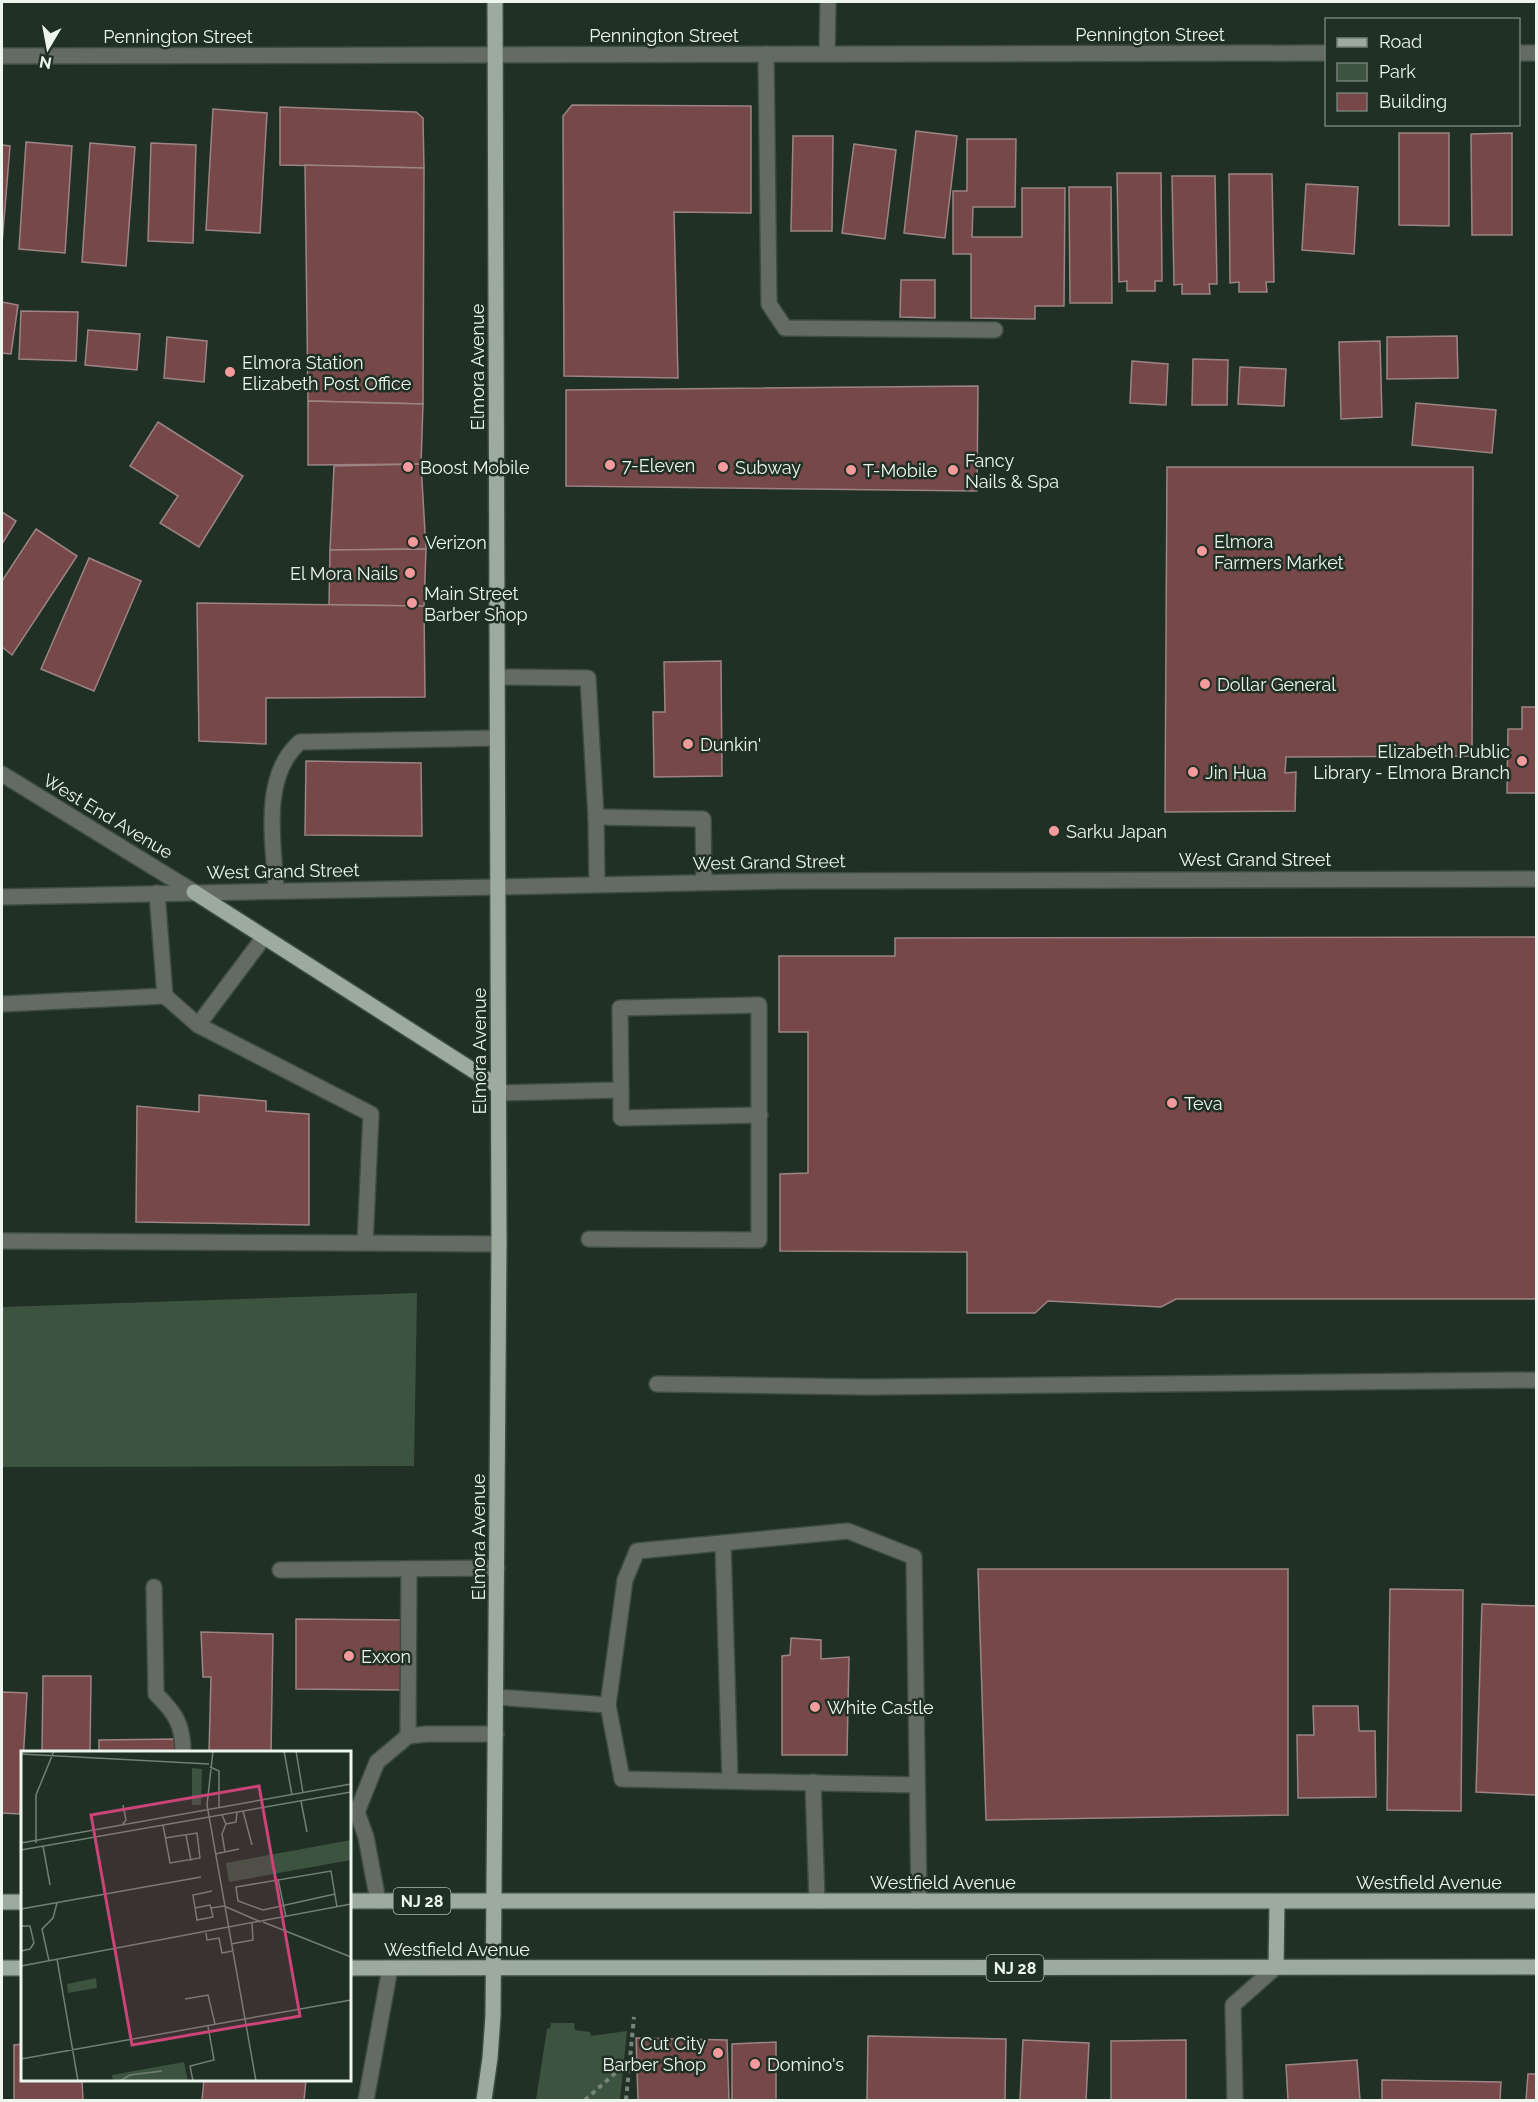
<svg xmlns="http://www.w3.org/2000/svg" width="1538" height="2102" viewBox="0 0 1538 2102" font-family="Raleway,sans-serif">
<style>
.green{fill:#3c5340}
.building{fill:#774849;stroke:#9c8484;stroke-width:1.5}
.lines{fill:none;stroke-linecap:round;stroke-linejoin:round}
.minor-casing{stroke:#3d4c40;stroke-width:18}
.major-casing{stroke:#3d4c40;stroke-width:18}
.path{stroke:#77847a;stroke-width:4;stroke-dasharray:4.5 4.5;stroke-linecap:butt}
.minor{stroke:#646b65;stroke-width:15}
.major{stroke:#9cab9e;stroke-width:15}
.poi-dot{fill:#f59b9d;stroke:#213024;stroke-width:2}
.labels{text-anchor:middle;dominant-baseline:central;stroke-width:5;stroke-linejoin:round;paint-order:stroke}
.shield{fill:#213024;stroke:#afbbb1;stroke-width:1.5}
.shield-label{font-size:16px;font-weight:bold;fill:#ecf6ee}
.street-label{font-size:18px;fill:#ecf6ee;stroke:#213024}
.poi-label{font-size:18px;fill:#ecf6ee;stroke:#213024;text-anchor:start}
.inset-road{fill:none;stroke:#727f75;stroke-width:1.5}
.view{fill:#ca4478;fill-opacity:0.15;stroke:#ca4478;stroke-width:3}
.inset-edge{fill:none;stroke:#ecf6ee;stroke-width:3}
</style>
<rect width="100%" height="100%" fill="#213024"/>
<g class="green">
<path d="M417,1293L414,1466L2,1467V1307Z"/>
<path d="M551,2023H574L575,2030L590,2032L591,2036L627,2031L620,2100H536L547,2029L550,2028Z"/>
</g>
<g class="building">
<path d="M572,105L751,106V213L674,212L678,378L564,376L563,116Z"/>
<path d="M280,107L416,112L423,118L424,168L280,165Z"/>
<path d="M213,109L267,113L260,233L206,230Z"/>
<path d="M916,131L957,136L945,238L904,233Z"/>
<path d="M1399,133H1449V226L1399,225Z"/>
<path d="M1512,133V235H1472L1471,134Z"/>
<path d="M793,136H833L832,231H791Z"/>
<path d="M967,139H1016L1015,207H973L972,237H1022V188H1065L1064,306H1035V319L971,318V254H953V191H967Z"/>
<path d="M26,142L72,146L65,253L19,249Z"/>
<path d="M90,143L135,147L126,266L82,262Z"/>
<path d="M151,143L196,145L193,243L148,241Z"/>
<path d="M854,144L896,150L885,239L842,233Z"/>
<path d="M2,145L10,146L2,244Z"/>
<path d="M305,165L424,168L423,404L308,401Z"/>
<path d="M1117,173H1161L1162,281H1155V291H1127V281L1119,282Z"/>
<path d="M1229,174H1272L1274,282H1266L1267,292H1239V282L1230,283Z"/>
<path d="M1172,176H1215L1217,284H1209L1210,294H1182V284L1174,285Z"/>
<path d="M1306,184L1358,187L1354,254L1302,250Z"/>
<path d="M1069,187H1111L1112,303H1070Z"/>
<path d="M901,280H935V318L900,317Z"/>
<path d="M2,302L18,305L11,354L2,353Z"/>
<path d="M21,311L78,312L76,361L19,359Z"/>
<path d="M88,330L140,334L137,370L85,365Z"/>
<path d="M1457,336L1458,378L1387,379V337Z"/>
<path d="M167,337L207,341L204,382L164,378Z"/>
<path d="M1380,341L1382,417L1341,419L1339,342Z"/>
<path d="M1193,359L1228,360L1227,405H1192Z"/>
<path d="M1132,361L1168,364L1166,405L1130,403Z"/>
<path d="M1240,367L1286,369L1284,406L1238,404Z"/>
<path d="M978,386L977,491L566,486V390Z"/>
<path d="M308,401L423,404L421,464L308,465Z"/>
<path d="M1416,403L1496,410L1492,453L1412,445Z"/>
<path d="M158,422L243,476L199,547L160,523L178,496L130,466Z"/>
<path d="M421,464L426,549L330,550L334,466Z"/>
<path d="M1167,467H1473L1472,756L1286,757L1285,773L1296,772L1295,811L1165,812Z"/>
<path d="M2,512L16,521L2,544Z"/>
<path d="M36,529L77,556L12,655L2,647V581Z"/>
<path d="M426,549L424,606L329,605L330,550Z"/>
<path d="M89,558L141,581L94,691L41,669Z"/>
<path d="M197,603L424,606L425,697L266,698V744L199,741Z"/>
<path d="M721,661L722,776L654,777L653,712H665L664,662Z"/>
<path d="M1522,707H1536V793H1507L1508,729H1522Z"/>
<path d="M306,761L421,763L422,836L305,835Z"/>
<path d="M1536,937V1299H1176L1161,1307L1048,1301L1035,1313H967V1252L780,1251V1174L808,1173V1032H779V956H895V938Z"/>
<path d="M199,1095L266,1101V1111L309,1114V1225L136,1222L137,1106L199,1112Z"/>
<path d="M978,1569H1288V1815L986,1820Z"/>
<path d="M1390,1589L1463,1590L1461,1811L1387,1810Z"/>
<path d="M1482,1604L1536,1606V1795L1476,1792Z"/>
<path d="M296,1619L404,1620L403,1690L296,1689Z"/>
<path d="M201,1632L273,1634L271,1752H209L211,1677H203Z"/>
<path d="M791,1638L821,1640V1659L849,1657L847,1755H782V1656L790,1655Z"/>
<path d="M43,1676H91L90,1752H42Z"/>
<path d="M2,1692L27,1693L20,1814L2,1813Z"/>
<path d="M1313,1706H1358L1359,1731H1375L1376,1797L1298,1798L1297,1735H1314Z"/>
<path d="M175,1739V1752H99V1740Z"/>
<path d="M868,2036L1006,2039L1005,2100H867Z"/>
<path d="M636,2038L727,2040L729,2100H638Z"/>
<path d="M1023,2040L1089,2043L1086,2100H1020Z"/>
<path d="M1186,2040V2100H1111V2041Z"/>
<path d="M776,2042V2100H732V2044Z"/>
<path d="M22,2044V2080H82L83,2100H14V2045Z"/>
<path d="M1357,2060L1360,2100H1288L1286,2065Z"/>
<path d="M1528,2074H1536V2100H1526Z"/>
<path d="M204,2080H306L304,2100H202Z"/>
<path d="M1382,2080L1501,2082L1500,2100H1382Z"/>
</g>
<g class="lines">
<defs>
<g id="minor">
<path d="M1518,53H1536"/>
<path d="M766,54L769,304L785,328L995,330"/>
<path d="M827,54L828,2"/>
<path d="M2,56L1326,53"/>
<path d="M497,677L588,678L596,817L703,819L704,882"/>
<path d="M2,774L194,892"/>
<path d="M596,817L597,884"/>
<path d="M276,891C274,843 260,777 300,742L497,738"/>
<path d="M157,893L165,996"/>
<path d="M2,897L787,881L1536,879"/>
<path d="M2,1004L165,996L198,1025L371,1114L365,1243L2,1241"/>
<path d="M198,1025L264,937"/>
<path d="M621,1090V1118L760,1115"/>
<path d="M499,1093L621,1090L620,1008L759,1005V1240L589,1239"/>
<path d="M365,1243L499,1244"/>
<path d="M657,1384L868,1387L1536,1380"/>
<path d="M723,1543L730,1780"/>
<path d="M280,1570L497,1568"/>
<path d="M154,1587L156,1694C175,1713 183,1724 183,1752"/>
<path d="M496,1697L608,1705"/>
<path d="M408,1736L409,1569"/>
<path d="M813,1782L817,1901"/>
<path d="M917,1785L622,1779L608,1705L625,1580L637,1551L848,1531L914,1557L919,1901"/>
<path d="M378,1901L366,1837L357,1812L377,1762L408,1736L427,1734H496"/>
<path d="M366,2100L390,1968"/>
<path d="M1235,2100L1233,2005L1276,1967"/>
</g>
<g id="major">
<path d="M194,892L499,1087"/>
<path d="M350,1901H1536"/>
<path d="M2,1902H22"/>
<path d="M1276,1967L1277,1902"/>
<path d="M2,1968H22"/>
<path d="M350,1968L1536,1967"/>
<path d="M484,2100L490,2058L493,2016L499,1244L495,2"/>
</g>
</defs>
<use href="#minor" class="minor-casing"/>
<use href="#major" class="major-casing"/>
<g class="path">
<path d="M585,2100L629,2061"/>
<path d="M626,2100L634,2017"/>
</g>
<use href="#minor" class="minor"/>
<use href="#major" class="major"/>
</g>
<g class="poi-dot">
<circle cx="230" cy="372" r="6"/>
<circle cx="610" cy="465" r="6"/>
<circle cx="408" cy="467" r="6"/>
<circle cx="723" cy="467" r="6"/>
<circle cx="851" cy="470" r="6"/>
<circle cx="953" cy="470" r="6"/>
<circle cx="413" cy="542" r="6"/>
<circle cx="1202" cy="551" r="6"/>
<circle cx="410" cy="573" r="6"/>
<circle cx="412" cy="603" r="6"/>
<circle cx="1205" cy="684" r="6"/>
<circle cx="688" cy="744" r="6"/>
<circle cx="1522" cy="761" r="6"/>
<circle cx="1193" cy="772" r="6"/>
<circle cx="1054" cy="831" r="6"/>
<circle cx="1172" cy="1103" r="6"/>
<circle cx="349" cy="1656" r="6"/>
<circle cx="815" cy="1707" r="6"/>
<circle cx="718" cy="2053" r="6"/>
<circle cx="755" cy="2064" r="6"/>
</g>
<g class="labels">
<g class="shield">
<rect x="393.5" y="1888" width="57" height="26" rx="4.5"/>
<rect x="986.5" y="1955" width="57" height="26" rx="4.5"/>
</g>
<g class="shield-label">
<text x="422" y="1901">NJ 28</text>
<text x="1015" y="1968">NJ 28</text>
</g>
<g class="street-label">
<text x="1150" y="34">Pennington Street</text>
<text x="664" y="35">Pennington Street</text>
<text x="178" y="36">Pennington Street</text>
<text transform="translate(477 367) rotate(-90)">Elmora Avenue</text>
<text transform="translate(108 816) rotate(31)">West End Avenue</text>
<text x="1255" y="859">West Grand Street</text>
<text transform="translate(769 862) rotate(-1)">West Grand Street</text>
<text transform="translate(283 871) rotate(-1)">West Grand Street</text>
<text transform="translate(479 1051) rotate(-90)">Elmora Avenue</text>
<text transform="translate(478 1537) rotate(-90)">Elmora Avenue</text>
<text x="943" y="1882">Westfield Avenue</text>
<text x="1429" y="1882">Westfield Avenue</text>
<text x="457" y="1949">Westfield Avenue</text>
</g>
<g class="poi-label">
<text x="242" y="362">Elmora Station<tspan x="242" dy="21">Elizabeth Post Office</tspan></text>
<text x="965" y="460">Fancy<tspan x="965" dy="21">Nails &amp; Spa</tspan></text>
<text x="622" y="465">7-Eleven</text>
<text x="420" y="467">Boost Mobile</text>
<text x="735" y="467">Subway</text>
<text x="863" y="470">T-Mobile</text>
<text x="1214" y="541">Elmora<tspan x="1214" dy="21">Farmers Market</tspan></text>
<text x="425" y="542">Verizon</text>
<text x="398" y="573" text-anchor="end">El Mora Nails</text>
<text x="424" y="593">Main Street<tspan x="424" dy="21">Barber Shop</tspan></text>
<text x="1217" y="684">Dollar General</text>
<text x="700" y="744">Dunkin'</text>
<text x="1510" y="751" text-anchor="end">Elizabeth Public<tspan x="1510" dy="21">Library - Elmora Branch</tspan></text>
<text x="1205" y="772">Jin Hua</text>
<text x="1066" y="831">Sarku Japan</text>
<text x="1184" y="1103">Teva</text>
<text x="361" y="1656">Exxon</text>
<text x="827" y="1707">White Castle</text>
<text x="706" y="2043" text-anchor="end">Cut City<tspan x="706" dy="21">Barber Shop</tspan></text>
<text x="767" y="2064">Domino's</text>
</g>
</g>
<g transform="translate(21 1751)">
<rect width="330" height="330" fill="#213024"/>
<path d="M171,17L181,18L180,54H171ZM330,89V109L208,131L205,112ZM75,227L76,237L47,242L46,233ZM163,311L167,330H92L91,324Z" fill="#3c5340"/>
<path class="inset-road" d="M192,0L186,54L235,330M263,0L271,44M275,0L282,42M0,3L188,13M189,16L198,20V57M280,50L286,81M222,60L231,94M201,64L205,73L201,83L204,101M205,73L215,71L216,61M101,74L105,69L102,54M142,74L149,112L179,107L176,82L144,87M165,84L170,110M0,92L330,33M15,92V44L33,0M22,95L29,134M0,99L330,41M194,103L218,98M257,128L265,166M191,140L172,144L176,169L192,166L190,157L203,155M314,143L242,159L217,150L215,136L310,120L316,156M203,155L240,171M174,157L189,154L190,157M0,158L180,126M242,171L330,206M0,175H9L13,192L9,198L0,200M185,182L186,189L198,187L201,202L211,200M210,193L232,189L231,172M36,208L57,330M28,210L21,178L32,167L36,152M0,215L330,153M164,248L187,244L194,273M0,308L330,249M99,330L109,324L141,320M172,330L169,315L193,309L187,275"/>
<path class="view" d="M238,35L279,265L111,294L70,64Z"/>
<rect width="330" height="330" class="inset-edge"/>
</g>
<rect width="1538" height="2102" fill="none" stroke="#ecf6ee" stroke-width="6"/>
<rect x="1325" y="18" width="195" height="108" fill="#213024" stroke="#727f75" stroke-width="1.5"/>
<rect x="1337" y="38" width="30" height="9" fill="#9cab9e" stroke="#727f75" stroke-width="1.5"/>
<text x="1379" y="48" font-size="18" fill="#ecf6ee">Road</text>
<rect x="1337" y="63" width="30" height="18" fill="#3c5340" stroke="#727f75" stroke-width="1.5"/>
<text x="1379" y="78" font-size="18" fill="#ecf6ee">Park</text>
<rect x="1337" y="93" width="30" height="18" fill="#774849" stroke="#727f75" stroke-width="1.5"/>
<text x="1379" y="108" font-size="18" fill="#ecf6ee">Building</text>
<g transform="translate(48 48) rotate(190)" stroke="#213024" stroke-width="4.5" paint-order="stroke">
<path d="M0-4.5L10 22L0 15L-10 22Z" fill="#ecf6ee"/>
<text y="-9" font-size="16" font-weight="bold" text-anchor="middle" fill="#ecf6ee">N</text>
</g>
</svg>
